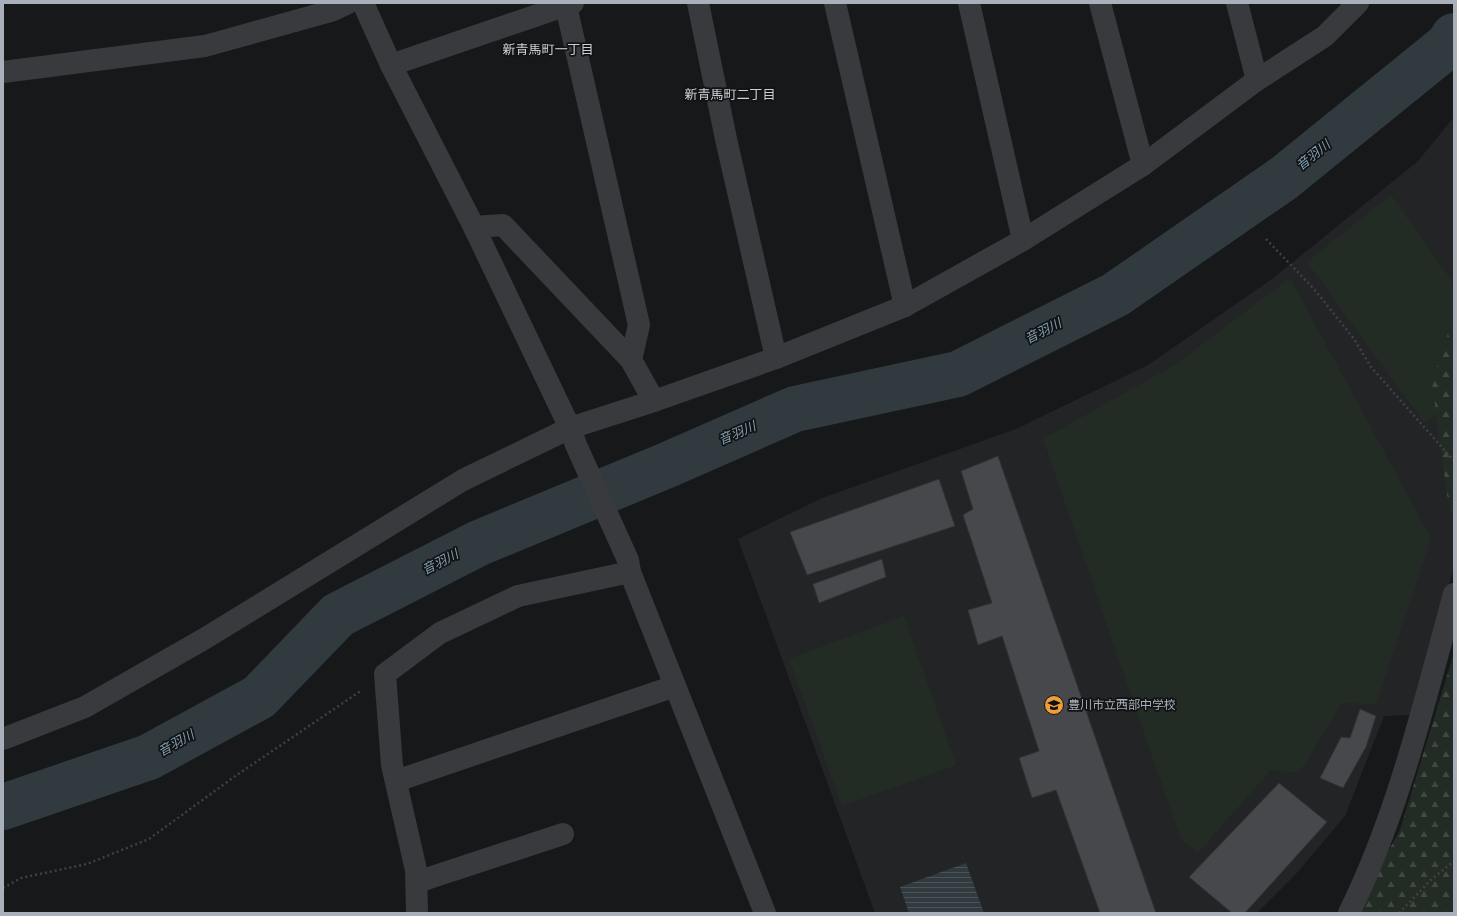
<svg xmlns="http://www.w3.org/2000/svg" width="1457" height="916" viewBox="0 0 1457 916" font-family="Raleway,'Noto Sans JP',sans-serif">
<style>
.built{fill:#232426}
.green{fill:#232c24}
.forest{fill:url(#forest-firs)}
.water{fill:url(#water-rules)}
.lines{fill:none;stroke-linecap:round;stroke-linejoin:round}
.river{stroke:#303a3f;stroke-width:46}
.building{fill:#46484c;stroke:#313235}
.path{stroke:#3e4145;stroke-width:2.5;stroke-dasharray:2 3;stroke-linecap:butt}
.minor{stroke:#383a3e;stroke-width:22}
.tertiary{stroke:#383a3e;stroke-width:22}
.labels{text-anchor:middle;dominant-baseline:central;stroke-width:3.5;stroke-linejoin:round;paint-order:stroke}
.poi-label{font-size:12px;fill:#aab0b9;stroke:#121314;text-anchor:start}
.neighbourhood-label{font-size:13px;fill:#cbcfd5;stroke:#121314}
.water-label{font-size:13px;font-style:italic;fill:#82a1b3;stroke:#121314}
</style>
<defs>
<pattern id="forest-firs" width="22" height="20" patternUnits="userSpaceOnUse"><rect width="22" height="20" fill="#232c24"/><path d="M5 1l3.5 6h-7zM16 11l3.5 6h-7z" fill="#404842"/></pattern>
<pattern id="water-rules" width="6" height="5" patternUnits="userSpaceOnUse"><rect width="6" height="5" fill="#303a3f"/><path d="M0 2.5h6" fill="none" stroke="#4b5459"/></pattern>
</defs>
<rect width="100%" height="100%" fill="#171819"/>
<path class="built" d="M1454,117V567L1412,715L1384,716L1345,816L1296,874L1257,913H875L738,539L822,498L1016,429L1148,365L1272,279L1418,161Z"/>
<g class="green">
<path d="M1391,195L1454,284V399L1424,423L1307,262Z"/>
<path d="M1290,278L1431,538L1376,704L1342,703L1299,773L1271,770L1198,853L1181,840L1043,439L1176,364Z"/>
<path d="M904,616L956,765L842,806L789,659Z"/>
</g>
<g class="forest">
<path d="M1454,315V521L1447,495L1432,382Z"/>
<path d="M1454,653V913H1354L1400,830Z"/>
</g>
<path class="water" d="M966,863L984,913H909L900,887Z"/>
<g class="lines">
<path class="river" d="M3,807L149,757L259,697L338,615L479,543L665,466L795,409L958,374L1115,295L1284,178L1448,45L1454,36"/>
</g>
<g class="building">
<path d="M998,456L1156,913H1100L1056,790L1032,798L1019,758L1039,751L1002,636L978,645L968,610L992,603L963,515L973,509L961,471Z"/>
<path d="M939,479L955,526L807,575L790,532Z"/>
<path d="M882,559L886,577L819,603L813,584Z"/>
<path d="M1360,709L1376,716L1366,747L1343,788L1320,778L1341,737L1350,738Z"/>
<path d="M1279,783L1327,822L1245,913H1232L1189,877Z"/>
</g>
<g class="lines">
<g class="path">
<path d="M1266,239L1314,289L1354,339L1371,367L1454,461"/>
<path d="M3,888L21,878L87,864L149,839L234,777L362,690"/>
<path d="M1399,913L1432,879L1454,861"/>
</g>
<g class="minor">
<path d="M698,3L726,139L776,358"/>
<path d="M835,3L905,306"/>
<path d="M969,3L1023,240"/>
<path d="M1100,3L1143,165"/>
<path d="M1237,3L1257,80"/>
<path d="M566,6L639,325L631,360"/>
<path d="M391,65L573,3"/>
<path d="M3,72L205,46L331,11L348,3"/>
<path d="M474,227L503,225L631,360L654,401"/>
<path d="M3,739L85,707L204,639L463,480L570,428L654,401L776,358L905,306L1023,240L1143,165L1257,80L1325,36L1358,3"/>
<path d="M396,781L675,686"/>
<path d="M417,882L563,834"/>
<path d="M417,913L416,870L392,765L385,674L440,633L518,596L630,572"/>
<path d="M1349,913C1398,814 1425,700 1454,594"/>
</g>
<path class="tertiary" d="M363,3L391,65L474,227L570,428L576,445L628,560L630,572L765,913"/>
</g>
<defs>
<symbol id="school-disc" viewBox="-11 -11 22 22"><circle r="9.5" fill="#ee9e3b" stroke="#121314"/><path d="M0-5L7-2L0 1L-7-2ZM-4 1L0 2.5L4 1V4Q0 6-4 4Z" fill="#111"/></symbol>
</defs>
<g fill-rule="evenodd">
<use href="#school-disc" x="1043" y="694" width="22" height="22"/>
</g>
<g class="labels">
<g class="poi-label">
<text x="1068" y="705">豊川市立西部中学校</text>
</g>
<g class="neighbourhood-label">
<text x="548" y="49">新青馬町一丁目</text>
<text x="730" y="94">新青馬町二丁目</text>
</g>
<g class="water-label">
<text transform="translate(1313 155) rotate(-39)">音羽川</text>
<text transform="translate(1043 331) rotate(-27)">音羽川</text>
<text transform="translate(737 433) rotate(-23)">音羽川</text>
<text transform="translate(440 562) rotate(-27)">音羽川</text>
<text transform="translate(176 743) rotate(-29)">音羽川</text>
</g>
</g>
<rect width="1457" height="916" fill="none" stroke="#aab0b9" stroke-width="8"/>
</svg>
